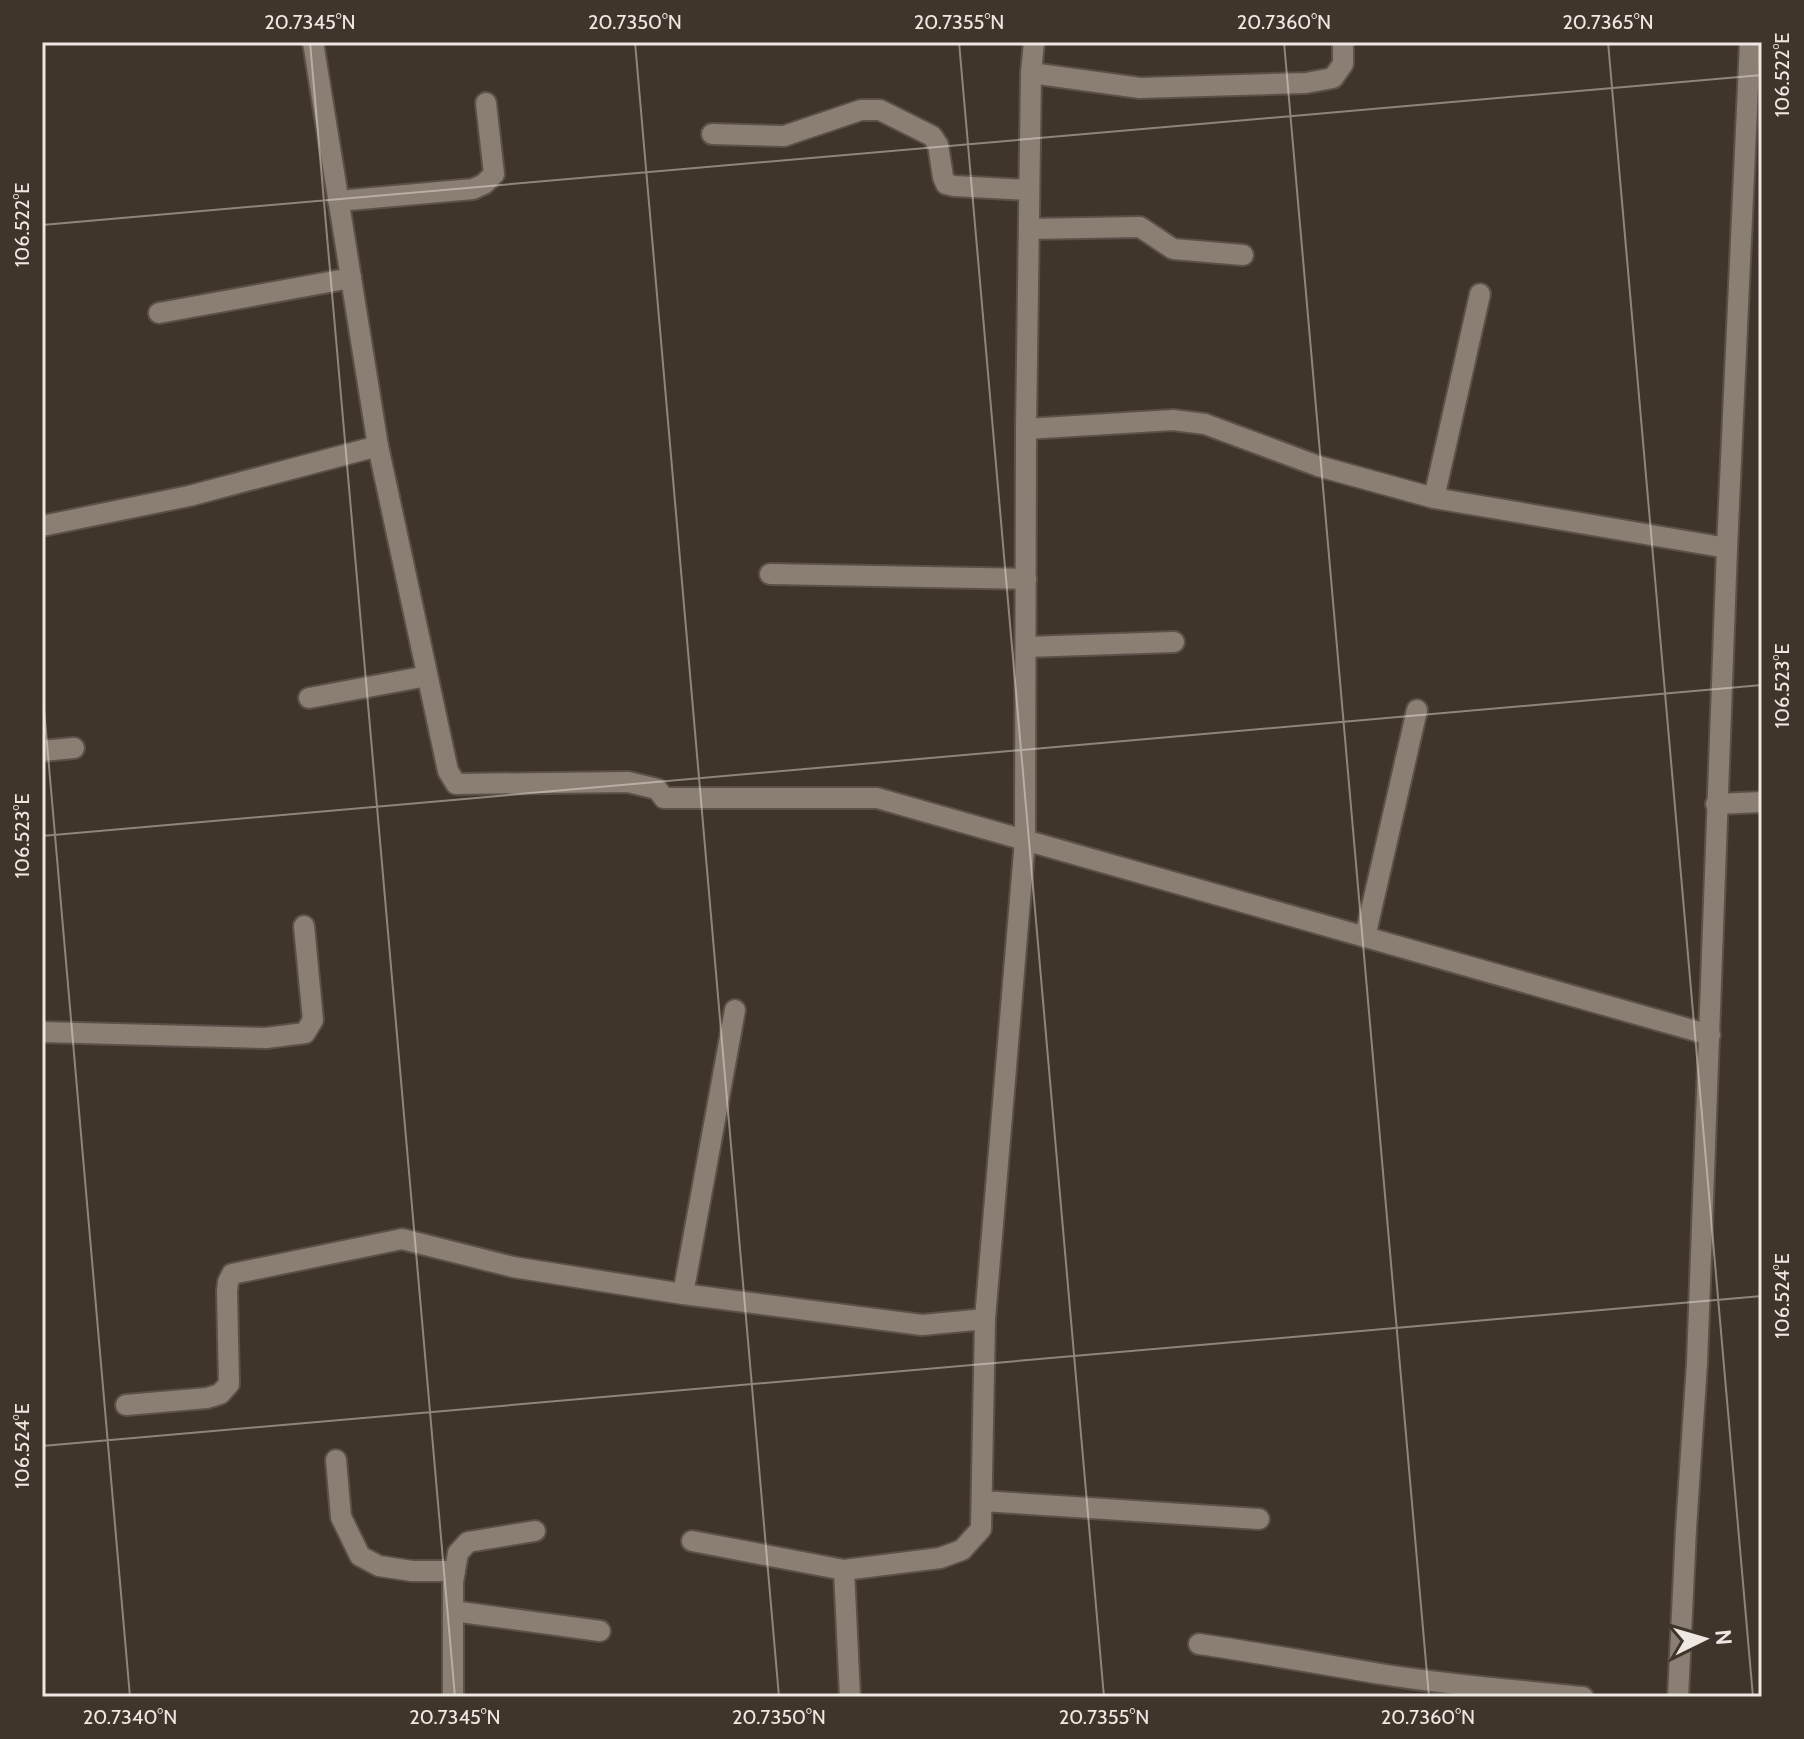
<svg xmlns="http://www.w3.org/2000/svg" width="1804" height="1739" viewBox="0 0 1804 1739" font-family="Cabin,sans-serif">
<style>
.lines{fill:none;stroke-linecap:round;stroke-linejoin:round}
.street-casing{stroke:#5a5149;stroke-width:24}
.street{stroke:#8b7e73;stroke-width:20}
.ticks{fill:none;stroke:#efe8e2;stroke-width:2;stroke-opacity:0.45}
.neatline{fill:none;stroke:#efe8e2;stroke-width:3}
.ticks-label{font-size:20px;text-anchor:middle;fill:#efe8e2}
</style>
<rect width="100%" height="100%" fill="#3f352b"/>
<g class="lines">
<defs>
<g id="street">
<path d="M313,42L378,446L448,771L456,784L628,782L657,789L664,798H877L1710,1035"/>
<path d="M1031,73L1140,88L1306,83L1333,78L1343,64V42"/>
<path d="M712,134L784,136L861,110H880L932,136L938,145L943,177L946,184L954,186L1029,190"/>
<path d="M338,201L473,189L484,184L494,174L486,103"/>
<path d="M1029,229L1140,227L1173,249L1243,255"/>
<path d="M159,313L351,278"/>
<path d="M1026,429L1173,420L1205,424L1318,466L1434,498L1727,548"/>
<path d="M1434,498L1480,294"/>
<path d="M42,526L189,496L378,446"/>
<path d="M770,574L1026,579"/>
<path d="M1026,647L1174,642"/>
<path d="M309,698L427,676"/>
<path d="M42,751L74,748"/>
<path d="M1716,804L1762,802"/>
<path d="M1365,937L1417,710"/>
<path d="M42,1032L266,1038L305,1033L313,1020L304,926"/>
<path d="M683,1294L735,1010"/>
<path d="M126,1405L207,1398L220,1394L229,1384L227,1292L228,1282L232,1274L402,1239L513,1267L683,1294L922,1325L985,1319"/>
<path d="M336,1460L341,1517L360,1556L379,1566L412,1571H455"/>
<path d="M982,1501L1259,1519"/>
<path d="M692,1541L844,1570"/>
<path d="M453,1611L600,1631"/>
<path d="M1199,1644C1260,1653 1321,1664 1381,1674C1448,1685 1516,1690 1583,1697"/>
<path d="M453,1697V1582L458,1553L468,1542L535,1531"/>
<path d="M850,1697L844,1570L940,1558L962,1550L981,1529L985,1319L1025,840L1026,429L1031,73L1034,42"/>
<path d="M1678,1697L1686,1529L1697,1363L1727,548L1750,42"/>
</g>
</defs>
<use href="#street" class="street-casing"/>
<use href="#street" class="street"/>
</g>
<path class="ticks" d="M310,42L455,1697M635,42L779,1697M959,42L1104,1697M1284,42L1429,1697M1608,42L1753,1697M42,225L1762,75M42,686L130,1697M42,836L1762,685M42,1446L1762,1296"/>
<rect width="1804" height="1739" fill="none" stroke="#3f352b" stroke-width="88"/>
<g transform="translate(1704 1639) rotate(85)" stroke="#3f352b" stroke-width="6" paint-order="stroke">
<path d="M0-6L14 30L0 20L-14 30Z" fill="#efe8e2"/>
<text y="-12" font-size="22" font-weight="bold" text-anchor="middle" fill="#efe8e2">N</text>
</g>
<rect x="44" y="44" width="1716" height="1651" class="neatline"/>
<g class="ticks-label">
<text x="310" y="29">20.7345°N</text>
<text x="635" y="29">20.7350°N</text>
<text x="959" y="29">20.7355°N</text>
<text x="1284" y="29">20.7360°N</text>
<text x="1608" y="29">20.7365°N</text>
<text transform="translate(1782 75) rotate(-90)" y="7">106.522°E</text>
<text transform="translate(22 225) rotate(-90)" y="7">106.522°E</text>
<text transform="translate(1782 686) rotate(-90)" y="7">106.523°E</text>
<text transform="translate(22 836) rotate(-90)" y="7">106.523°E</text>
<text transform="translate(1782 1296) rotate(-90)" y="7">106.524°E</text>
<text transform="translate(22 1446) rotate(-90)" y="7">106.524°E</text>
<text x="130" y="1724">20.7340°N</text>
<text x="455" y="1724">20.7345°N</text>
<text x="779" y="1724">20.7350°N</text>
<text x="1104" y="1724">20.7355°N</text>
<text x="1428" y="1724">20.7360°N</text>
</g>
</svg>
